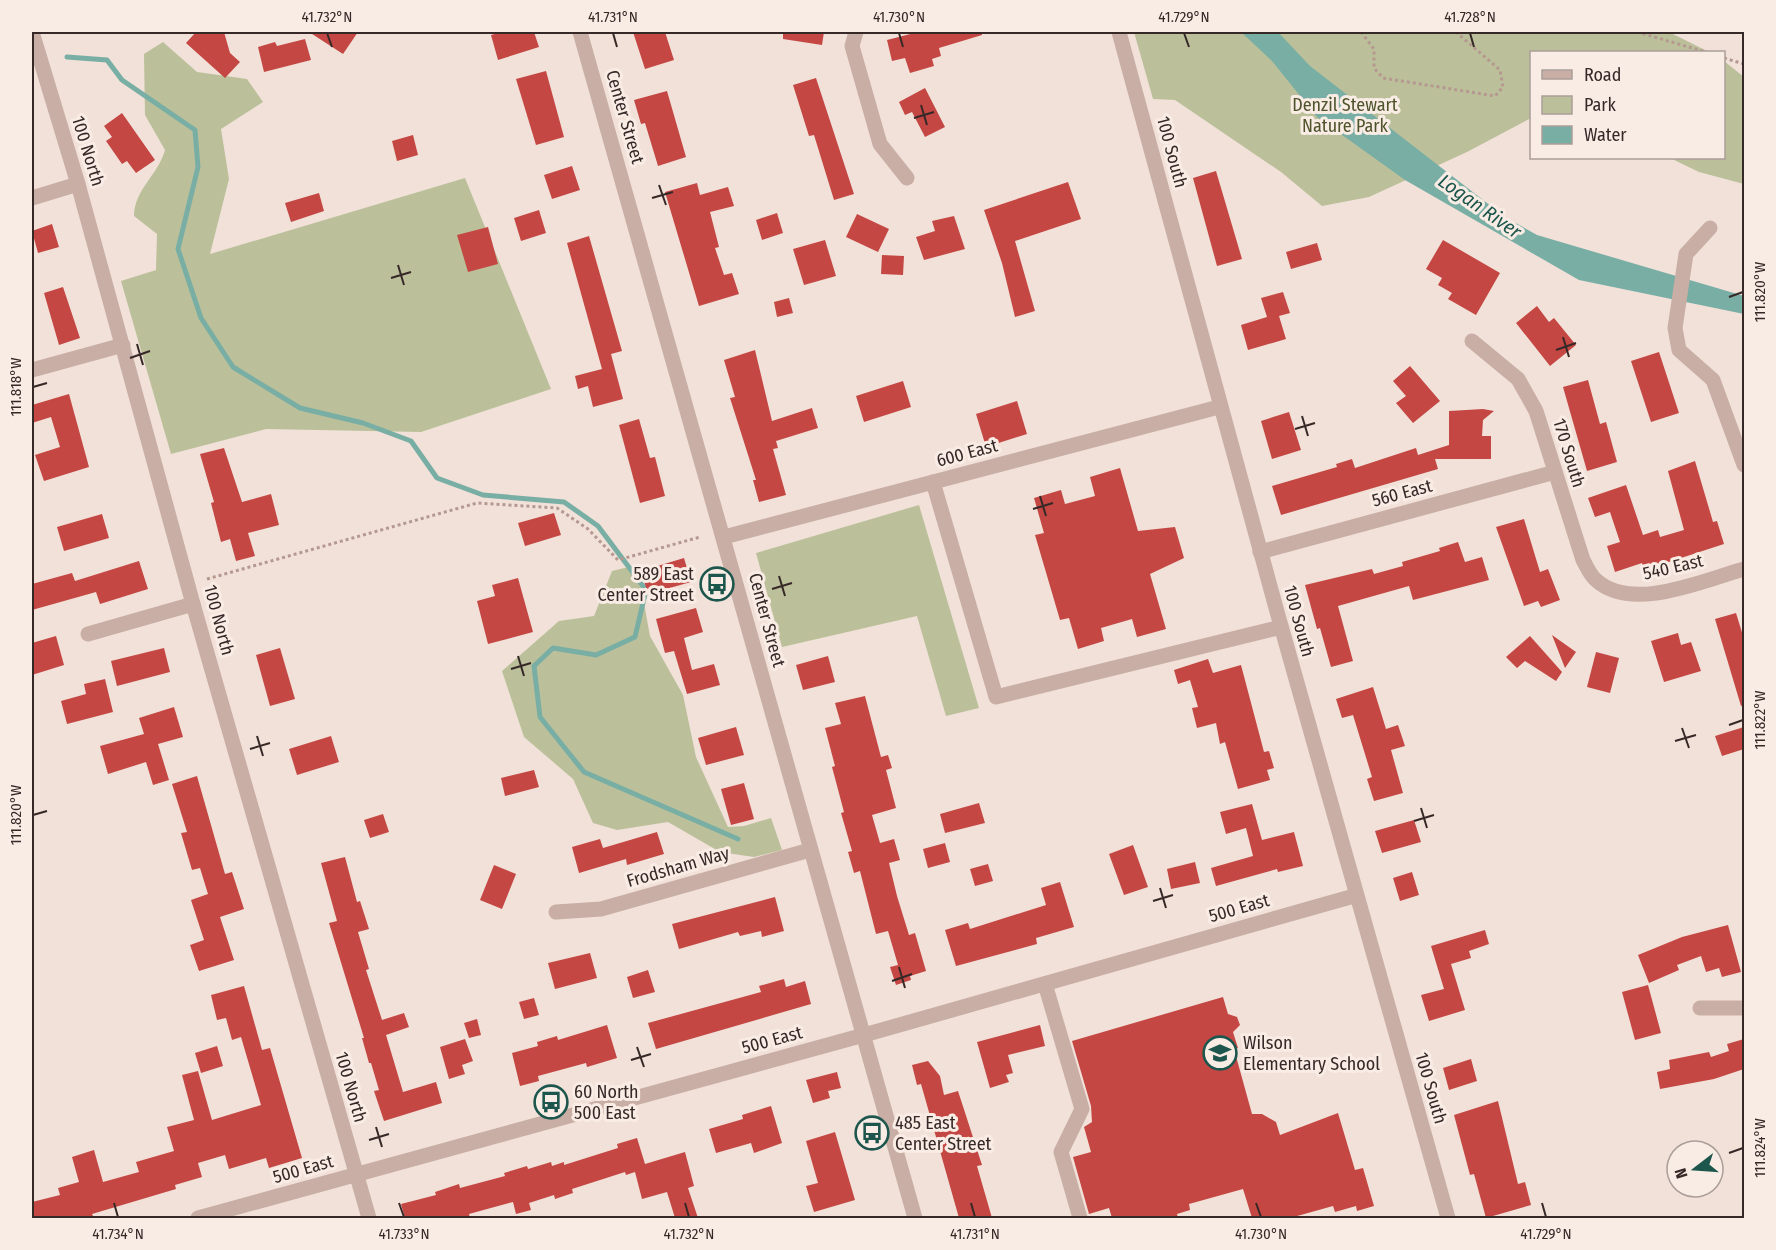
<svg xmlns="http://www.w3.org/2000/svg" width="1776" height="1250" viewBox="0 0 1776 1250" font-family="'Fira Sans Condensed',sans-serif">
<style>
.green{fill:#bbc09a}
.water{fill:#79aea5}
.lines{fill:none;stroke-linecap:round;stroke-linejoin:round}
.stream{stroke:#79aea5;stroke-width:5}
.building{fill:#c54743}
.path{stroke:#b59890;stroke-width:3;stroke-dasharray:3 3;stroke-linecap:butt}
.minor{stroke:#c9aea5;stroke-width:15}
.ticks{fill:none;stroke:#352827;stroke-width:2}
.labels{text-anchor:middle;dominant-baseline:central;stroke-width:6;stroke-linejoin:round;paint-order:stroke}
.park-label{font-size:18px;fill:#4d532b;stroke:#f9ece5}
.street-label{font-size:18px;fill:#352827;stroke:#f9ece5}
.poi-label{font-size:18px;fill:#352827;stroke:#f9ece5;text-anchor:start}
.water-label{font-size:20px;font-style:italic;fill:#1d564d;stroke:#f9ece5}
.neatline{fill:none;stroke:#352827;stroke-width:2}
.ticks-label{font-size:15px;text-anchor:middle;fill:#352827}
</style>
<rect width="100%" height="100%" fill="#f1e1d9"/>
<g class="green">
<path d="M1134,32H1669L1709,52H1532L1531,118L1467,152L1369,197L1322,206L1281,172L1175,100L1153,99Z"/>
<path d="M163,42L197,72L247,79L263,102L221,129L229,179L210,254L465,178L551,389L421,432L266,429L171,454L121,281L156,270L157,234L134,216C135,188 157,177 165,150L145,115L144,54Z"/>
<path d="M1724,61L1744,77V184L1699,172L1670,158H1724Z"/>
<path d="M919,505L979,708L946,716L917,616L782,647L756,553Z"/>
<path d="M637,565L650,636L683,695L696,757L728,827L744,826L771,818L782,850L754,857L720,852L668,822L617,830L593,823L573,779L524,737L502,671L559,621L594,616L612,571Z"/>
</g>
<path class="water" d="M1241,32H1278L1310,66L1505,217L1537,235L1744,296V314L1579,280L1405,180L1317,117L1272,61Z"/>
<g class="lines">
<path class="stream" d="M67,57L107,60L122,80L195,130L198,167L178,249L201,318L233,367L300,408L363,423L411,441L437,478L483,495L564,502L598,526L646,590L635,637L596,655L553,648L534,666L540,717L584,772L738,839"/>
</g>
<g class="building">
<path d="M196,32H224L230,53L240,62L225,78L186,43Z"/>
<path d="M309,32H358L343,54Z"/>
<path d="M502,32H534L539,47L498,60L491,35Z"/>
<path d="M633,32H665L674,60L645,69Z"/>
<path d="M783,32H824L822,45L783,39Z"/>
<path d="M918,32H982V35L939,48L941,56L932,59L934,66L910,73L905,58L892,61L887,40Z"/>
<path d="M305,39L311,60L264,72L258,47L275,42L277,46Z"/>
<path d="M546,71L564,137L536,145L516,79Z"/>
<path d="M816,78L854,194L834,200L814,135L809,136L793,85Z"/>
<path d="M925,88L945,127L925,137L912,112L905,115L899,102Z"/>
<path d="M667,91L686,157L658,166L645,123L641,124L634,100Z"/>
<path d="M122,113L155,160L136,173L127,161L122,164L106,141L112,137L104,126Z"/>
<path d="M413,135L418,155L397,161L392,141Z"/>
<path d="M572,166L580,190L552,199L544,175Z"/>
<path d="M1216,171L1242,259L1217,266L1193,178Z"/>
<path d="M1068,182L1081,219L1015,241L1035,311L1015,317L1002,263L984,210Z"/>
<path d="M697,183L700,195L728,187L734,206L710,212L719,247L715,248L724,275L732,273L739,294L699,306L665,192Z"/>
<path d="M319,193L324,211L291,222L285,203Z"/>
<path d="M539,210L546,233L521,241L514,218Z"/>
<path d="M777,213L783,233L762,240L756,220Z"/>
<path d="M857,214L889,229L878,252L846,237Z"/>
<path d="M954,216L965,249L924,260L916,237L935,231L932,221Z"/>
<path d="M52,224L59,247L38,253L32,231Z"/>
<path d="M488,227L498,264L468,272L457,235Z"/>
<path d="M589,236L622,351L611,354L623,399L593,407L588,386L578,389L575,376L602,369L567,243Z"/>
<path d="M825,240L836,276L804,285L793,249Z"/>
<path d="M1443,240L1500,273L1476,315L1448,299L1452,293L1438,285L1442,278L1426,269Z"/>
<path d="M1317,243L1322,260L1291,269L1286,252Z"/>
<path d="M882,255L904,256L903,275L881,274Z"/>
<path d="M63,287L80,338L59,345L44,293Z"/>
<path d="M1283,292L1290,313L1279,316L1286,339L1248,350L1241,325L1267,317L1261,298Z"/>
<path d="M789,298L793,313L777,317L774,302Z"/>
<path d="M1537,306L1549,322L1554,318L1576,345L1550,366L1516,323Z"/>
<path d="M755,350L772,421L812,408L818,428L776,441L778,448L773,449L786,495L759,502L753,480H756L730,398L735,397L724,360Z"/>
<path d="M1659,352L1679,413L1651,422L1631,361Z"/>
<path d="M1410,366L1440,401L1413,423L1396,403L1406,396L1393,381Z"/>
<path d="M1588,380L1600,424L1606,422L1617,462L1587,471L1563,387Z"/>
<path d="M903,381L911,407L864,422L856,396Z"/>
<path d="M69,394L89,467L44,481L35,455L60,447L51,417L32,423V405Z"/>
<path d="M1017,401L1027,434L986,447L976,414Z"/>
<path d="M1483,409L1494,411L1483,420L1482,436H1491V459H1435L1438,469L1281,515L1272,486L1337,467L1336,464L1352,459L1355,468L1416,448L1418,455L1449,445V411Z"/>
<path d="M1289,412L1301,450L1272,459L1261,421Z"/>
<path d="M639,419L650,458L655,457L665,496L640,503L619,425Z"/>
<path d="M224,448L242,502L271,494L279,525L248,533L255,556L236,561L230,539L221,542L211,503L214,502L200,454Z"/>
<path d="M1695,461L1713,522L1717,521L1724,544L1644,570L1642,563L1615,572L1607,546L1620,542L1610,512L1595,517L1588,498L1626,485L1643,535L1658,530L1660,537L1684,530L1668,471Z"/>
<path d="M1120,468L1138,531L1175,527L1184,558L1150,574L1166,629L1137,637L1132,619L1101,628L1104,641L1078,649L1069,618L1060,620L1035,535L1044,533L1034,498L1061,490L1065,504L1095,496L1090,477Z"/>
<path d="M554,513L561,535L525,546L518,523Z"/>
<path d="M102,514L109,538L64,551L57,527Z"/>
<path d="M1524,519L1540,572L1548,569L1560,600L1541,607L1538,601L1524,606L1496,527Z"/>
<path d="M1458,542L1465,562L1482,557L1489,580L1413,600L1409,586L1338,606L1353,661L1331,667L1320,628L1317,629L1305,585L1372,569L1374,574L1403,566L1402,562L1440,551L1439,548Z"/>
<path d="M684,558L691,582L648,594L641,571Z"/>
<path d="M139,561L148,589L100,604L96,592L32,610V584L72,573L75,581Z"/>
<path d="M518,578L533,632L488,644L477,601L495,596L492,585Z"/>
<path d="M696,608L703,632L684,638L692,670L714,664L720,685L687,694L674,651L665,653L656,619Z"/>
<path d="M1736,613L1744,639V705L1741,706L1715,619Z"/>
<path d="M1678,633L1681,645L1691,642L1701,671L1664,682L1651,641Z"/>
<path d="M1552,635L1576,652L1565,668Z"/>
<path d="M56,636L64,665L32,675V643Z"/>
<path d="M1530,636L1562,672L1556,681L1525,661L1517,668L1506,657Z"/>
<path d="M164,648L170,672L117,686L111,661Z"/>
<path d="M280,648L295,699L270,706L256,655Z"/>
<path d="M1596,652L1619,658L1610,693L1587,687Z"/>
<path d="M828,656L835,682L803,690L796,665Z"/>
<path d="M1208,659L1213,673L1241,665L1264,752L1269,751L1274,768L1267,770L1270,780L1238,789L1225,742L1220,744L1216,723L1197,728L1192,708L1198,707L1190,680L1178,684L1174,670Z"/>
<path d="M105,679L113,712L67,724L61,701L86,694L84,684Z"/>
<path d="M1373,687L1386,729L1398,725L1405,746L1391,750L1403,793L1374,801L1367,779L1372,777L1353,715L1342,718L1336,699Z"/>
<path d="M865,696L881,757L888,755L892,768L886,770L896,808L872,815L880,843L894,839L900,860L889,863L897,896L909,935L915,933L926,971L910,976L911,980L896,985L890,967L898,965L888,931L876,934L860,871L854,873L848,852L852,851L841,813L844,812L832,767L835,766L825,728L841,724L835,703Z"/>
<path d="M174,707L183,737L158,744L169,780L153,785L146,762L108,774L100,746L144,734L139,718Z"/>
<path d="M736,727L744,755L706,765L698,738Z"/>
<path d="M1744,727V749L1722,756L1715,736Z"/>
<path d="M331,736L339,762L297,775L289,749Z"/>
<path d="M534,770L539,787L505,796L501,778Z"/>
<path d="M197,776L225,874L232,872L244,909L220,917L234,960L199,971L190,945L204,940L191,900L208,894L200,868L192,870L181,833L187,832L172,784Z"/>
<path d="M744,783L754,819L731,825L721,789Z"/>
<path d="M979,803L985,823L945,833L940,814Z"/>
<path d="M1252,804L1262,840L1294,832L1303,866L1278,872L1277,869L1216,886L1211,868L1253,856L1246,828L1226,834L1220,812Z"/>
<path d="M383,814L389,832L370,838L364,820Z"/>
<path d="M1414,820L1421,842L1382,853L1375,831Z"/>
<path d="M657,832L664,854L627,865L626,859L579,873L572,847L600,839L603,848Z"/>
<path d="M945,843L950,862L928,868L923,849Z"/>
<path d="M1133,845L1148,887L1124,895L1109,854Z"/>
<path d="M345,857L357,902L360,901L369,929L358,932L369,969L366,970L382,1020L404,1013L409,1027L386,1035L403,1092L436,1082L442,1103L384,1121L374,1091L379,1090L371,1063H369L362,1038H364L329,923L337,921L321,863Z"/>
<path d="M1195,862L1200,883L1171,889L1167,869Z"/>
<path d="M988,864L993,881L975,886L970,869Z"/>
<path d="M494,865L516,874L502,909L480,900Z"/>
<path d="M1412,872L1419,895L1400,901L1393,878Z"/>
<path d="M1060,882L1074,927L1036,938L1037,944L956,966L945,930L968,923L970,929L1046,905L1041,888Z"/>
<path d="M775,897L784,931L762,937L761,931L740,936L738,932L679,949L672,924Z"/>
<path d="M1728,925L1741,972L1722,977L1719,968L1706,972L1701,956L1677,965L1679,970L1649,983L1638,955L1682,937Z"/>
<path d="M1485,930L1489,944L1469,951L1471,958L1451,964L1465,1010L1429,1021L1421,995L1444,989L1431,946Z"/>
<path d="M590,953L597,978L555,989L548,963Z"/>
<path d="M648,970L655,992L633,998L627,977Z"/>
<path d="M784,979L786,987L805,981L811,1004L656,1049L648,1023L761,992L759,986Z"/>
<path d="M1648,985L1661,1033L1635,1040L1622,992Z"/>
<path d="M244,986L262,1050L270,1048L302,1158L269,1168L266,1158L229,1169L225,1155L198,1163L202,1177L175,1185L176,1189L92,1214L93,1216L32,1218V1202L60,1195L58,1188L79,1182L72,1157L94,1150L103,1182L139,1172L136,1162L174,1151L167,1127L194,1120L182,1075L198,1071L212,1120L261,1105L241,1037L232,1040L226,1018L217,1020L211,995Z"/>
<path d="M1223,997L1228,1014L1237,1017L1240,1025L1233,1032L1238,1048L1234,1049L1252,1114H1262L1276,1122L1280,1135L1338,1113L1355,1170L1363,1168L1374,1206L1357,1211L1356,1206L1335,1212L1333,1206L1290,1218H1252L1243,1189L1189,1204L1190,1210L1177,1214L1178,1218H1112L1109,1208L1089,1214L1073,1157L1091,1152L1084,1127L1092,1122L1091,1106L1072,1041Z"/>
<path d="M534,998L539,1015L524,1019L519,1002Z"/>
<path d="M477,1019L481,1035L469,1038L464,1023Z"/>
<path d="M607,1025L617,1058L587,1067L586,1063L538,1076L539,1081L520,1086L512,1053L538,1046L537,1042L557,1036L558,1040Z"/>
<path d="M1040,1025L1045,1046L1008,1055L1013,1073L1006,1075L1009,1082L990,1088L977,1042Z"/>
<path d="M465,1039L473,1061L462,1065L465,1074L449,1079L440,1047Z"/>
<path d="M1744,1039V1069L1714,1079L1660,1089L1657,1072L1670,1069L1669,1060L1709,1052L1711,1057L1729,1051L1727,1044Z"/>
<path d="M217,1046L223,1066L201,1073L195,1053Z"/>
<path d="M1471,1059L1477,1081L1449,1090L1443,1068Z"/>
<path d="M928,1061L940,1076L944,1095L958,1091L982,1165L977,1166L992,1218H959L921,1084L917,1085L912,1065Z"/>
<path d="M837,1072L841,1088L828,1091L830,1098L813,1103L806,1080Z"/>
<path d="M1498,1101L1518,1184L1525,1182L1531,1205L1486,1218L1474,1174L1470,1175L1454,1115Z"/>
<path d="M771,1106L782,1143L754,1153L751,1143L716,1153L709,1129L743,1119L742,1115Z"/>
<path d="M835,1132L855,1200L814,1212L806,1186L818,1183L806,1141Z"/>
<path d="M637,1138L645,1164L685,1152L694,1186L688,1188L698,1218H675L667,1192L642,1199L635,1172L626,1175L625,1172L572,1189L573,1193L555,1199L554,1195L529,1203L531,1210L516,1214L513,1202L469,1214L470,1218H405L401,1204L436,1195L435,1192L459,1184L460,1188L505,1176L504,1173L527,1166L528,1169L551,1162L552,1166L564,1162V1165L618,1148L617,1144Z"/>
</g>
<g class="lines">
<g class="path">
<path d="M1361,32L1374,49V68L1383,78L1495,96L1503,87L1500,70L1456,32"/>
<path d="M1637,32L1706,52"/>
<path d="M1724,58L1744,64"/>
<path d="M207,579L477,503L557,508L588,529L618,560L700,537"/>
</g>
<g class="minor">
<path d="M32,32L78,184L193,604L369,1218"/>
<path d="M580,32L915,1218"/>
<path d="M856,32L852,46L880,144L907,178"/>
<path d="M1119,32C1225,428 1335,824 1448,1218"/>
<path d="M32,198L78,184"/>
<path d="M1710,228L1686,254L1675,328L1679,350L1713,380L1744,465"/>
<path d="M1472,341L1518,379L1536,411L1583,560C1587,567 1590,575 1596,580C1632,613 1704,580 1744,569"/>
<path d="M32,370L123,345"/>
<path d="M933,482L996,697L1281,627"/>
<path d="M724,537L1219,407"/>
<path d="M1260,552L1555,472"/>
<path d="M88,634L193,604"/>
<path d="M556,912L601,909L810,850"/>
<path d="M1045,984L1082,1109L1061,1152L1080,1218"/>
<path d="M1700,1008H1744"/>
<path d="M198,1218L864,1035L1354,896"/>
</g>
</g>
<path class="ticks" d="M327,33L332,47M613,33L617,47M899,33L903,47M1184,33L1189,47M1470,33L1474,47M921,105L927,125M914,118L934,112M659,185L666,205M652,198L673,192M398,265L404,285M391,278L411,272M1729,297L1743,292M1563,337L1569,357M137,344L143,365M1556,350L1576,343M130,358L150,351M33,387L47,383M1302,416L1308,436M1295,429L1315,423M1040,496L1046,516M1033,509L1053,503M779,576L785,596M772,589L792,583M518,656L524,676M511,669L531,663M1729,725L1743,720M1682,728L1689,748M257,736L263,756M1675,741L1696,735M250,749L270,743M1421,808L1427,828M33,815L47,811M1414,821L1434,815M1160,888L1166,908M1153,901L1173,895M899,967L905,988M892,981L912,974M637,1047L644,1067M631,1060L651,1054M376,1127L382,1147M369,1140L389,1134M1729,1153L1743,1148M114,1203L118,1217M399,1203L404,1217M685,1203L689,1217M971,1203L975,1217M1256,1203L1261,1217M1542,1203L1546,1217"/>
<defs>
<symbol id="bus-ring" viewBox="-11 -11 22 22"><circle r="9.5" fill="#f9ece5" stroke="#1d564d" stroke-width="1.5"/><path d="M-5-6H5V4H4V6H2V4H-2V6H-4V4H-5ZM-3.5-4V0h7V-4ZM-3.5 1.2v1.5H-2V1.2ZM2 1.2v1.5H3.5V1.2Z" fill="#1d564d"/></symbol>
<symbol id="school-ring" viewBox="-11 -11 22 22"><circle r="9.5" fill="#f9ece5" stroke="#1d564d" stroke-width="1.5"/><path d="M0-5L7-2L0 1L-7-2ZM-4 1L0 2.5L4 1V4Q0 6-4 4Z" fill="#1d564d"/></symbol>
</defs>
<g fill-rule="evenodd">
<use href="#bus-ring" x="698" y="565" width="38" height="38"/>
<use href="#school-ring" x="1201" y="1034" width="38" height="38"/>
<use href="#bus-ring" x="532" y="1083" width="38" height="38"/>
<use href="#bus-ring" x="853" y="1114" width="38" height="38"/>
</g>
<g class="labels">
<g class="park-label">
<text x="1345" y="105">Denzil Stewart<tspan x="1345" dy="21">Nature Park</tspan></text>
</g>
<g class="street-label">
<text transform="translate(625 117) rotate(74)">Center Street</text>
<text transform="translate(88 151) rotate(73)">100 North</text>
<text transform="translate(1172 152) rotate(75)">100 South</text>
<text transform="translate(967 453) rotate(-15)">600 East</text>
<text transform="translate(1569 453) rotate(73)">170 South</text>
<text transform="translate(1402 493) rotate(-15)">560 East</text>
<text transform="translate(1673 567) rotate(-13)">540 East</text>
<text transform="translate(219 620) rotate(75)">100 North</text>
<text transform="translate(767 620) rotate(75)">Center Street</text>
<text transform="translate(1299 621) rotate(75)">100 South</text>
<text transform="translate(678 867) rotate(-16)">Frodsham Way</text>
<text transform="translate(1239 908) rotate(-16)">500 East</text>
<text transform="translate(772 1040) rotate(-15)">500 East</text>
<text transform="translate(351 1087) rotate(74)">100 North</text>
<text transform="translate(1431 1088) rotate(74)">100 South</text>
<text transform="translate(303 1169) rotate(-16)">500 East</text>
</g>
<g class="poi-label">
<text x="694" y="574" text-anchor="end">589 East<tspan x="694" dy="21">Center Street</tspan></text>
<text x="1243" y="1043">Wilson<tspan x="1243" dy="21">Elementary School</tspan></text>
<text x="574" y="1092">60 North<tspan x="574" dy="21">500 East</tspan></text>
<text x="895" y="1123">485 East<tspan x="895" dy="21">Center Street</tspan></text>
</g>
<g class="water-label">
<text transform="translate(1480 206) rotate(35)">Logan River</text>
</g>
</g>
<rect width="1776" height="1250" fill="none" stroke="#f9ece5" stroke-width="66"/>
<rect x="1530" y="51" width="195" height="108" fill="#f9ece5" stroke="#ab9e99" stroke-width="1.5"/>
<rect x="1542" y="70" width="30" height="9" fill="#c9aea5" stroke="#ab9e99" stroke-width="1.5"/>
<text x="1584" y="81" font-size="18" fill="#352827">Road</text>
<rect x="1542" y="96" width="30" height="18" fill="#bbc09a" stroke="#ab9e99" stroke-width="1.5"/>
<text x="1584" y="111" font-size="18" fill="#352827">Park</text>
<rect x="1542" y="126" width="30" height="18" fill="#79aea5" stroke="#ab9e99" stroke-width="1.5"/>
<text x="1584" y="141" font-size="18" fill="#352827">Water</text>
<g transform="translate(1695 1169) rotate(253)"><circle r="28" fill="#f9ece5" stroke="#ab9e99" stroke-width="1.5"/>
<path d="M0-4.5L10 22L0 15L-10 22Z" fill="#1d564d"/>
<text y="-9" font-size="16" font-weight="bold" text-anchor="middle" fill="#352827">N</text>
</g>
<rect x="33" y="33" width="1710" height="1184" class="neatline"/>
<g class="ticks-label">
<text x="327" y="22">41.732°N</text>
<text x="613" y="22">41.731°N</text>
<text x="899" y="22">41.730°N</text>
<text x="1184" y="22">41.729°N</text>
<text x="1470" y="22">41.728°N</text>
<text transform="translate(1760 292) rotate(-90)" y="5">111.820°W</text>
<text transform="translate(16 387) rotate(-90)" y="5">111.818°W</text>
<text transform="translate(1760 720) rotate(-90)" y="5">111.822°W</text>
<text transform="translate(16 815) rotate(-90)" y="5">111.820°W</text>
<text transform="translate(1760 1148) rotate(-90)" y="5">111.824°W</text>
<text x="118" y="1239">41.734°N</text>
<text x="404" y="1239">41.733°N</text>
<text x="689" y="1239">41.732°N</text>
<text x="975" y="1239">41.731°N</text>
<text x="1261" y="1239">41.730°N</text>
<text x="1546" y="1239">41.729°N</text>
</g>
</svg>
